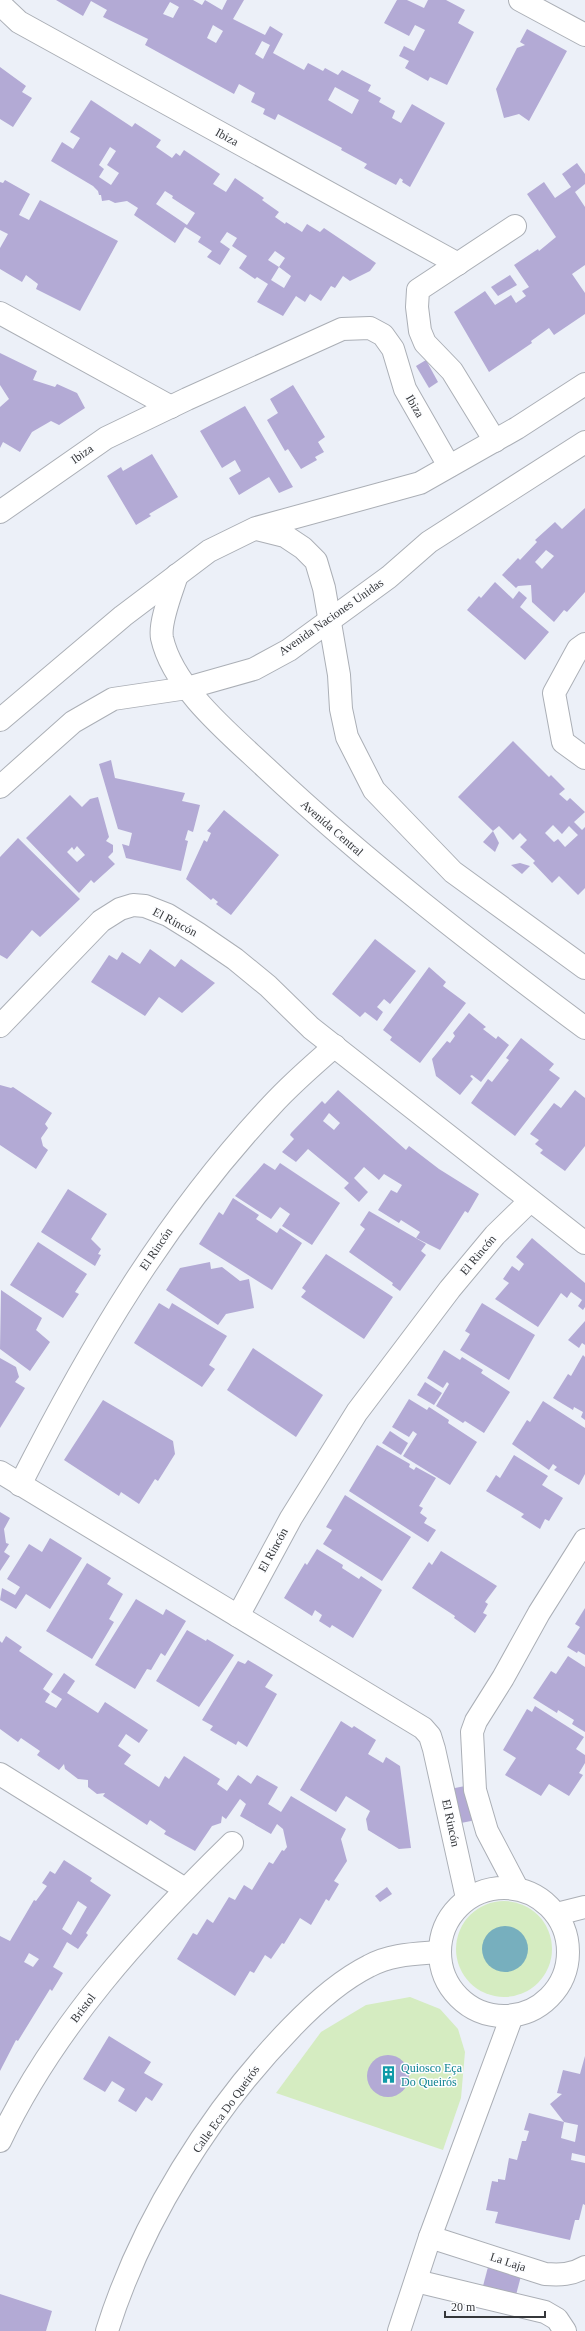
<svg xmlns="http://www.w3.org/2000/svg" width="585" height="2331" viewBox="0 0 585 2331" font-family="Georgia,serif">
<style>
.green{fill:#d5ecc1}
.water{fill:#77afbe}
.building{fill:#b3aad5;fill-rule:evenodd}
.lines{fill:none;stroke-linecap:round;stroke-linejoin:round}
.minor-casing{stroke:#abafb6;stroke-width:24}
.minor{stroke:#fff;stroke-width:22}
.labels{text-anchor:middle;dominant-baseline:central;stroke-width:3;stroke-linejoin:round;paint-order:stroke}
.street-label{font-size:12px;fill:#35373a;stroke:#fcfdff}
.culture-label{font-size:12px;fill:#0d838f;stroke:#fcfdff;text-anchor:start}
</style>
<rect width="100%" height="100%" fill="#ecf0f8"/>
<g class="green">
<circle cx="504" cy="1949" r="48"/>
<path d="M410,1997L440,2009L458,2029L465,2052L461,2098L443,2150L276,2093L321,2032L366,2005Z"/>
</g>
<circle class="water" cx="505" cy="1949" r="23"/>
<g class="building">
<path d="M56,0H193L202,5L205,0L222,10L227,0H244L233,19L265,35L270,26L283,34L273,53L304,70L308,63L323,71L325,68L338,75L342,70L371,85L368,91L381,98L379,102L395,111L392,118L401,123L412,104L445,123L410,187L402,182L403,180L400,178L396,185L364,168L367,164L341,150L342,148L278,114L275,120L263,114L265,109L251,102L255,93L239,84L234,94L145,45L148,39L103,17L107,10L91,1L83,16ZM170,2L179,7L173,18L163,14ZM213,25L223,31L216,43L207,38ZM262,41L270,45L263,59L255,54ZM335,87L359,100L352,114L328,100Z"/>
<path d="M397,0H407L424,8L428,0H446L465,10L458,23L474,32L447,85L430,77L428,81L405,68L409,61L399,56L404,46L414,51L425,30L415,25L409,36L384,23Z"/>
<path d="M527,29L567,51L529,121L519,114L504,118L496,89L517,48L525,45L520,42Z"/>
<path d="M0,67L26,86L22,92L32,98L13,127L0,119Z"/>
<path d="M91,100L132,127L135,123L161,140L156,147L172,158L176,153L180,156L184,150L220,174L213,184L226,192L235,178L264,198L262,200L279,212L275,217L285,224L286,222L302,232L307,224L320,232L324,228L376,263L370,271L350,281L343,276L335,288L331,286L321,301L310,294L305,302L296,296L283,316L257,302L268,284L257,277L255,279L239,268L247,256L232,246L237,238L227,232L220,242L230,249L220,265L207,257L212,251L198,242L201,237L185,227L175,243L134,215L138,208L127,201L115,203L109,200L102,201L101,195H99L98,191L93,186L51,161L62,142L73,149L80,138L70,132ZM110,147L116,151L107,165L119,173L111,185L99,177L104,169L99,165ZM165,191L173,196L172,198L195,213L187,225L156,204ZM275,251L285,258L279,267L291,276L284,288L271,280L279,267L268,260Z"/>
<path d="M577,163L585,174V184L575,192L585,207V265L572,274L585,293V314L554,335L549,328L531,341L532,343L489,372L454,312L485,291L495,305L511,295L516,303L526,296L522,291L529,287L514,265L538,249L539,251L556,237L527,194L544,182L555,198L571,187L562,174Z"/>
<path d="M5,180L30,194L19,215L29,220L40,200L118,241L80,311L36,289L38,284L26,275L22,282L0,269V248L8,234L0,230V182L3,183Z"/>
<path d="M510,275L517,285L498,296L491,287Z"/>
<path d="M0,353L37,371L33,380L55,387L57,384L77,393L85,408L59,425L51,421L32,432L20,452L3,442L0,448V407L9,399L0,385Z"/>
<path d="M426,360L438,382L429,388L416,366Z"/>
<path d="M293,385L325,437L318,442L324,452L315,457L317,460L301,469L288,449L285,451L267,420L278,413L270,399Z"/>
<path d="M245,406L293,487L279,493L269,477L239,495L229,478L241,471L235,460L222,468L200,431Z"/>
<path d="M152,454L178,497L149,514L151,516L136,525L107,476L121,467L123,471Z"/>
<path d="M585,508V592L567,612L564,610L554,622L532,602L531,585L518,586L516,588L502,575L518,558L520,560L537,542L535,540L555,522L562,529ZM546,550L554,556L542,569L535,562Z"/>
<path d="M495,582L513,599L519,591L527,598L520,607L549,632L525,660L467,610L479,596L481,598Z"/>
<path d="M513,741L549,777L551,775L565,789L559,794L567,801L570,798L585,812L574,822L582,830L585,827V888L578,895L559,876L552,883L533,863L535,861L520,847L527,840L520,833L513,840L499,826L493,831L458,797ZM553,825L562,834L569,826L578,835L565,847L558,839L554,842L545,833Z"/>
<path d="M111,760L115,778L185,793L182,801L200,805L193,832L188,830L185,840L188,841L181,871L126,858L122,844L129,846L132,833L118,829L99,764Z"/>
<path d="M70,795L82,807L90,799L98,797L109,837L106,841L113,845V852L108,857L115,864L94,883L91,880L79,893L26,838ZM77,846L85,855L77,862L67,852L72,847L74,850Z"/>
<path d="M224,810L279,855L231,915L216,904L218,902L213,898L211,900L186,879L204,840L207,842L211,833L207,831Z"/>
<path d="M493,831L499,843L495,852L483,842Z"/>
<path d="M18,838L80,899L40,937L32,930L7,959L0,955V857Z"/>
<path d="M520,863L530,866L522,874L511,865Z"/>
<path d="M375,939L416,971L390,1004L384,999L377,1007L383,1012L377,1021L365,1012L360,1017L332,994Z"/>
<path d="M150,949L175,967L181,959L215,983L182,1013L159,997L145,1016L91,982L109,955L117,960L122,952L140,964Z"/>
<path d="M429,967L446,982L443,986L466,1003L420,1063L390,1040L392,1037L383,1030Z"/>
<path d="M469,1013L486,1027L483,1029L496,1039L498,1036L509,1045L481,1082L472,1075L470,1076L473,1079L460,1095L436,1076L432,1059L447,1041L450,1043L455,1036L453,1033Z"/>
<path d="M521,1038L554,1064L549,1070L560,1078L515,1136L471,1103L488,1079L492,1082L509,1060L506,1058Z"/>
<path d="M0,1085L11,1088L13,1087L52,1113L45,1124L48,1128L41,1138L43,1146L48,1150L36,1169L0,1145Z"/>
<path d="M338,1090L406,1150L409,1146L439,1169L479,1194L468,1213L465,1211L440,1250L416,1238L420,1232L401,1220L399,1223L378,1210L391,1190L397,1193L402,1185L384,1174L379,1180L364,1167L354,1178L368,1192L359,1202L344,1188L349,1183L308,1149L296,1162L282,1152L294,1139L290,1135L291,1133L322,1101L325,1104ZM329,1113L340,1123L334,1130L323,1121Z"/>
<path d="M575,1090L585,1098V1146L565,1171L540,1153L543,1150L535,1144L539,1140L530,1134L554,1103L561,1108Z"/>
<path d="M264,1163L275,1170L280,1163L340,1203L312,1245L282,1226L290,1214L280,1207L271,1219L235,1196Z"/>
<path d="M68,1189L107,1214L91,1239L101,1249L98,1254L101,1255L95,1266L41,1232Z"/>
<path d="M233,1198L259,1215L256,1219L277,1233L280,1228L302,1243L272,1290L199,1244L219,1212L223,1215Z"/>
<path d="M369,1211L426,1244L421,1251L426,1255L400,1291L392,1285L393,1283L349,1252L365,1229L360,1225Z"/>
<path d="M532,1238L585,1283V1307L583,1310L578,1306L582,1300L571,1292L567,1298L561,1293L538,1327L495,1299L509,1283L503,1279L512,1266L519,1271L524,1264L516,1257Z"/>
<path d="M38,1242L87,1274L75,1292L79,1294L63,1318L10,1285Z"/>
<path d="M326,1254L393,1297L364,1339L301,1297L306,1291L302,1288Z"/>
<path d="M210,1262L211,1269L222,1267L240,1281L249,1279L254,1308L226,1314L218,1325L166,1290L180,1268Z"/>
<path d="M1,1290L42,1318L36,1330L50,1342L30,1371L0,1349Z"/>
<path d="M159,1303L169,1309L172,1303L227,1336L209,1365L215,1369L202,1387L134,1343Z"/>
<path d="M482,1303L535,1335L509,1380L460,1350L470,1334L465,1331Z"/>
<path d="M585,1321V1345L582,1343L579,1348L568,1340Z"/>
<path d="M253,1348L323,1395L296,1437L227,1390Z"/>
<path d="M444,1350L460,1360L462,1357L483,1370L481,1373L510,1392L484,1433L465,1421L463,1423L436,1406L449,1384L447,1382L443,1388L427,1378Z"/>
<path d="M583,1355L585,1357V1420L581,1417L583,1412L574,1407L573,1410L553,1398L568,1374L571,1376Z"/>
<path d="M0,1358L16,1367L19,1377L15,1382L25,1388L0,1428Z"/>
<path d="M425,1382L442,1393L434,1405L417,1395Z"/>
<path d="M409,1399L427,1410L429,1407L449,1420L448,1423L477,1442L450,1485L403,1456L417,1434L413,1431L409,1437L392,1427Z"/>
<path d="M103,1400L173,1441L175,1454L158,1481L155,1479L139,1504L121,1492L119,1496L64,1460Z"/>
<path d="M543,1401L585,1428V1474L579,1485L554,1470L557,1467L553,1464L549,1470L512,1444L527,1420L530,1422Z"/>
<path d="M390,1431L408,1443L401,1455L382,1443Z"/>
<path d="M377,1445L410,1464L409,1467L414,1470L416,1467L436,1478L419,1506L423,1508L420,1513L427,1518L424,1523L436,1530L428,1542L349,1491Z"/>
<path d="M514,1455L548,1476L542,1485L563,1498L549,1521L545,1519L540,1529L521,1517L524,1514L486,1491L496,1475L500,1478Z"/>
<path d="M345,1495L411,1537L382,1581L323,1544L332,1530L326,1527Z"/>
<path d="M0,1512L10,1518L4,1529L6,1543L9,1544L4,1552L10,1556L0,1571Z"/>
<path d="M50,1538L82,1558L50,1609L26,1594L16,1609L0,1600L2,1588L15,1595L20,1587L7,1579L29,1544L42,1552Z"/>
<path d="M317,1549L343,1565L342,1568L359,1579L361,1576L382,1590L353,1638L332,1625L330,1628L319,1621L322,1615L315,1610L312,1616L284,1598L305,1563L307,1565Z"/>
<path d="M441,1551L497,1586L485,1602L488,1604L483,1613L487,1615L475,1633L454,1618L455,1616L412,1588L429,1562L432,1565Z"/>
<path d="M87,1563L111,1578L107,1584L123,1594L109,1619L114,1622L92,1659L46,1631Z"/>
<path d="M136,1599L163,1615L166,1609L186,1621L165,1656L161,1653L151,1670L147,1669L135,1689L95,1665Z"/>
<path d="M585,1608V1655L578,1651L577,1653L567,1647L580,1627L575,1624Z"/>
<path d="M187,1630L206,1641L207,1639L234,1655L199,1707L156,1681Z"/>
<path d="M6,1636L22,1647L19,1651L53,1674L43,1689L50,1694L45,1702L56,1708L62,1699L51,1692L64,1673L75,1681L67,1693L98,1713L105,1702L148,1730L139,1743L126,1734L118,1746L131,1755L124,1764L159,1787L165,1776L169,1779L184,1756L220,1779L217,1784L227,1791L238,1775L251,1784L257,1775L278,1787L268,1804L281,1812L291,1796L346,1829L341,1839L347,1861L334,1881L339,1884L329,1901L326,1899L311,1925L300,1918L284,1944L282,1943L271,1959L265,1955L254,1973L250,1971L235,1996L177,1959L193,1933L197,1935L207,1919L213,1923L229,1897L235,1900L244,1885L252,1890L269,1862L273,1864L282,1850L284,1851L287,1847L283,1829L277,1824L271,1834L240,1816L246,1804L240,1799L226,1819L222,1816L221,1823L212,1826L195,1851L164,1834L166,1831L150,1820L147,1825L103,1796L105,1793L97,1794L88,1787V1780L78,1779L65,1769L64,1764L59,1770L37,1755L40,1751L21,1738L18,1742L0,1729V1641L2,1643Z"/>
<path d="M568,1656L585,1667V1732L572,1724L574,1720L558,1710L557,1713L533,1698L551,1671L556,1674Z"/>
<path d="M248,1660L273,1675L265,1687L277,1694L247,1747L238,1741L236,1745L210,1730L213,1726L202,1720L238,1661L245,1664Z"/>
<path d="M535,1706L584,1737L576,1749L585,1755V1763L579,1773L583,1775L569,1796L549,1784L541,1796L505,1775L516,1758L503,1750L527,1709L532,1712Z"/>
<path d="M341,1721L352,1728L354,1726L376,1740L368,1754L383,1763L386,1757L400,1766L411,1848L399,1849L368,1830L366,1819L370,1811L346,1796L336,1812L300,1790Z"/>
<path d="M470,1785L476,1820L456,1824L450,1789Z"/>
<path d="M64,1860L92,1878L90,1881L111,1895L86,1933L88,1935L78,1949L67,1942L53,1967L63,1973L52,1991L50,1989L18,2041L16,2040L0,2071V1936L10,1941L34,1900L36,1901L47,1886L42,1883L50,1871L55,1874ZM78,1901L87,1907L71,1935L62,1929ZM29,1953L39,1959L33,1967L24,1962Z"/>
<path d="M387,1887L392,1894L380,1902L375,1896Z"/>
<path d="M109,2036L151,2062L144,2073L163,2084L152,2101L146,2097L136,2112L118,2101L125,2089L112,2081L105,2092L83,2079Z"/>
<circle cx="388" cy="2076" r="21"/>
<path d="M585,2056V2156L572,2153L571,2160L585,2163V2205L583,2204L579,2220H575L570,2240L495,2223L498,2212L486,2210L492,2181L498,2182V2179L505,2180L509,2158L517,2160L522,2141H526L529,2131L524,2130L529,2113L564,2122L561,2138L575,2142L578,2125L564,2122L550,2104L562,2094L557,2093L563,2070L580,2074Z"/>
<path d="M488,2267L521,2276L516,2295L483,2286Z"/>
<path d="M0,2294L52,2311L46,2331H0Z"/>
</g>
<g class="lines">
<defs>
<g id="minor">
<path d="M520,0L585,35"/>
<path d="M0,4L19,22L458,264"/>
<path d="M0,313L171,407"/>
<path d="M495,441L452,371L425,343L420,331L417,307L418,290L515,226"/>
<path d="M0,512L106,438L187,399L342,329L370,328L383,335L393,349L405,389L449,466"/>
<path d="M257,529L285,536L303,548L316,561L324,588L339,675L341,709L347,737L374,790L453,872L585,968"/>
<path d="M177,575C172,591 159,622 162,638C173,688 230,734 266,768C366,862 475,946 585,1028"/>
<path d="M585,644L578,649L554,693L563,742L585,758"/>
<path d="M0,720L123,616L209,551L256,528L420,483L517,428L585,384"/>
<path d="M0,787L73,722L113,699L187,688L254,669L289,650L389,577L429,542L585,442"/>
<path d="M0,1026L101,921L120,909L133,905L145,906L168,915L197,933L235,959L268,986L311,1028L585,1243"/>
<path d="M0,1472L423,1728L430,1736L434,1749L467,1898"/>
<path d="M20,1485C90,1347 165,1219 271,1106C291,1084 313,1065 335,1046"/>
<path d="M238,1616L291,1518L357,1412L450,1289L495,1235L530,1201"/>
<path d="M0,1774L185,1889"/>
<circle cx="504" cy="1952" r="64"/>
<path d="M517,1888L487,1831L475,1790L472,1732L476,1721L503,1678L539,1613L585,1540"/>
<path d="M557,1914L585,1907"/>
<path d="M0,2141C54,2027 142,1931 232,1843"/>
<path d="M430,2237L545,2274C560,2275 572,2275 585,2267"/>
<path d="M416,2281L545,2312L557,2319L565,2331"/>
<path d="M107,2331C141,2222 211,2110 291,2028C314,2004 339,1981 369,1966C391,1954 415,1954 439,1952"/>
<path d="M399,2331L430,2237L512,2016"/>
</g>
</defs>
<use href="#minor" class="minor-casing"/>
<use href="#minor" class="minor"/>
</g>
<defs>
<symbol id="building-bare" viewBox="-9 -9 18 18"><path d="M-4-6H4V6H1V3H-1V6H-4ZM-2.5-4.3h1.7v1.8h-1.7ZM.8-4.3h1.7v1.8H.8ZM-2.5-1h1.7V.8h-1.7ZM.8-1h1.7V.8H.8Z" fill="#0f9aa8" stroke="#fcfdff" stroke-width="2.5" paint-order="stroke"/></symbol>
</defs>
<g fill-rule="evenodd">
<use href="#building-bare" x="376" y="2062" width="25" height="25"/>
</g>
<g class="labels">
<g class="street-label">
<text transform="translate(227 137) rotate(29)">Ibiza</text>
<text transform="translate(415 406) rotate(60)">Ibiza</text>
<text transform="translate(82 454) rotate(-35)">Ibiza</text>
<text transform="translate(331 617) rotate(-35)">Avenida Naciones Unidas</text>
<text transform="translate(332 828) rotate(41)">Avenida Central</text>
<text transform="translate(175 922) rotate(28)">El Rincón</text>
<text transform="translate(156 1249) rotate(-56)">El Rincón</text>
<text transform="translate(478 1255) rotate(-50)">El Rincón</text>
<text transform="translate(273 1550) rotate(-61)">El Rincón</text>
<text transform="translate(451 1823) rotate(78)">El Rincón</text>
<text transform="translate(83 2008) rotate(-53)">Bristol</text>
<text transform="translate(226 2109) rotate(-54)">Calle Eca Do Queirós</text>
<text transform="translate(508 2262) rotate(18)">La Laja</text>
</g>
<g class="culture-label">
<text x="401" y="2068">Quiosco Eça<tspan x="401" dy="14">Do Queirós</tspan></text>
</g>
</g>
<path d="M445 2311v6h100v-6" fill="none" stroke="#35373a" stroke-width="2"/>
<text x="451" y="2311" font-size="12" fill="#35373a" stroke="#fcfdff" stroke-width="3" paint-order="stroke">20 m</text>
</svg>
